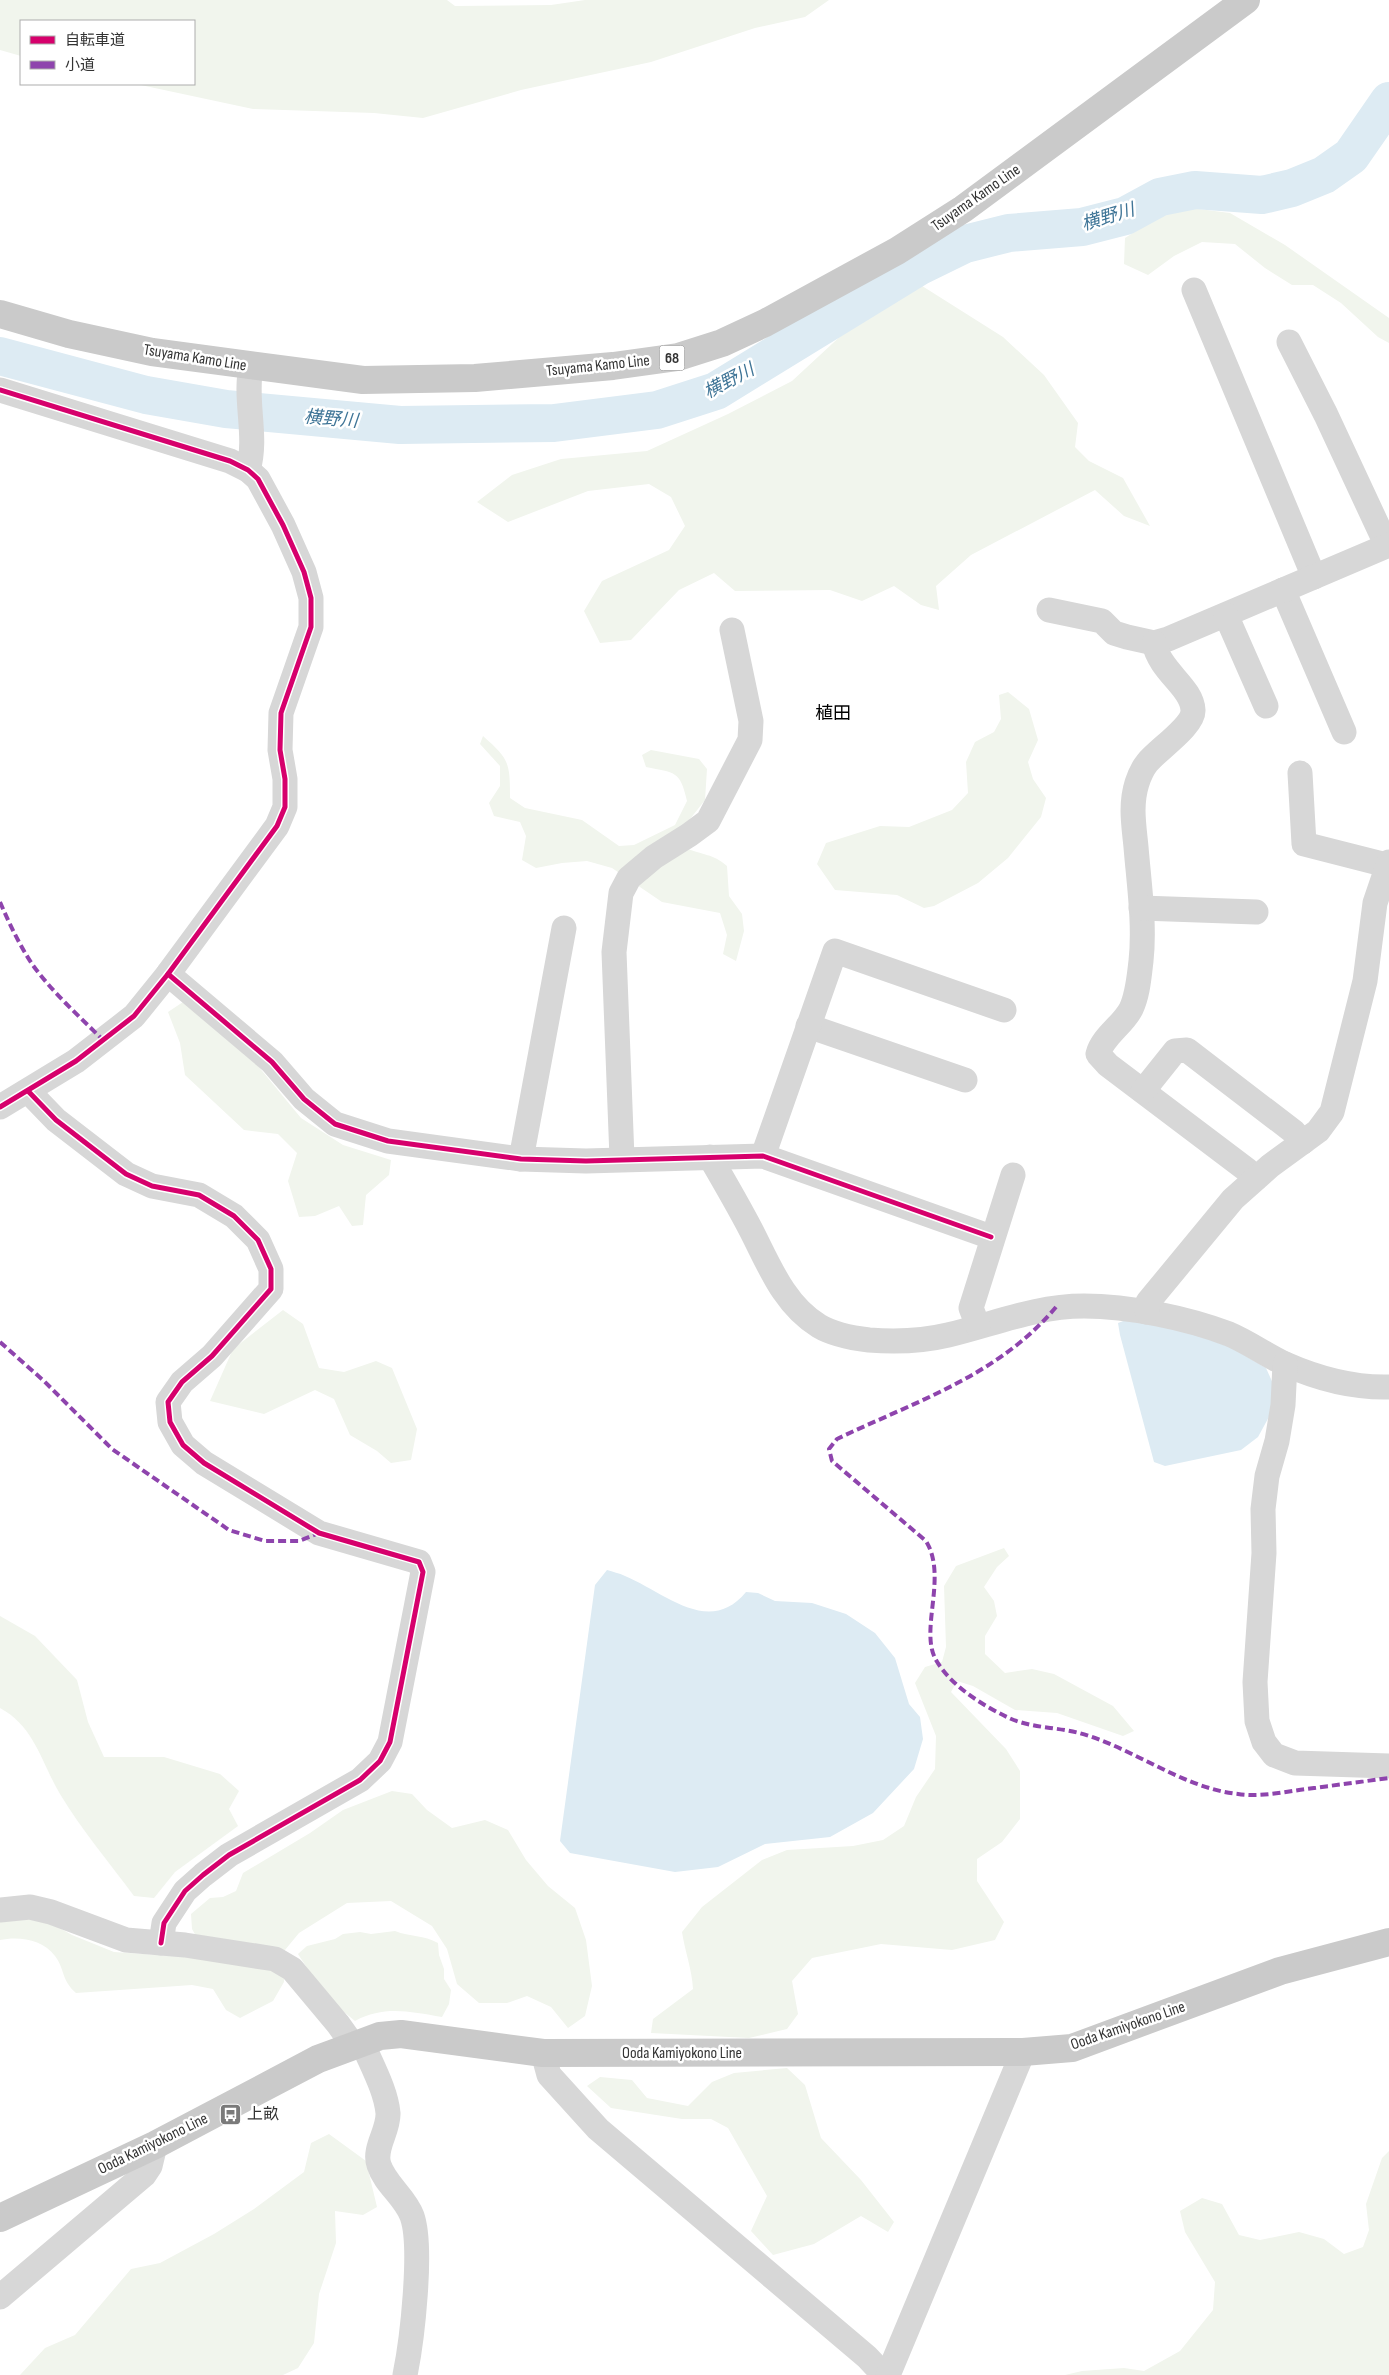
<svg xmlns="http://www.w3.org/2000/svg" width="1389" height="2375" viewBox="0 0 1389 2375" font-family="'Sofia Sans Condensed','Noto Sans JP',sans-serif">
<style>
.green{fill:#f1f5ed}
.water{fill:#ddebf3}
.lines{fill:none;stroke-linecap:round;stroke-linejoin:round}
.river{stroke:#ddebf3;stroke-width:38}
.minor{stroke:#d7d7d7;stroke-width:25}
.major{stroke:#cacaca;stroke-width:28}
.quiet{stroke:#8e44ad;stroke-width:4;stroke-dasharray:8 4;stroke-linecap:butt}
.cycleway-casing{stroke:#fff;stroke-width:8}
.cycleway{stroke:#d6006c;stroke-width:5}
.labels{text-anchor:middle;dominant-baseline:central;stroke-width:5;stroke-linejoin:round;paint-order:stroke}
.shield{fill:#fff;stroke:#707070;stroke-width:1}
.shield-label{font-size:15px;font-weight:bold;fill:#333}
.street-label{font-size:16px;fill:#333;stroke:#fff}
.poi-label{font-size:16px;fill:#333;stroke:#fff;text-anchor:start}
.water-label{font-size:18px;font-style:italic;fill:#3f7597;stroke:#fff}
.neighbourhood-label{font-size:18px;fill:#000;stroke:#fff}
</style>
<rect width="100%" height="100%" fill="#fff"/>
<g class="green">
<path d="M0,0H447L455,6L551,5L585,0H829L805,17L755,28L651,62L521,90L423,118L374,113L253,109L136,84H194V21H21V56L0,50Z"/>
<path d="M1175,206L1230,213L1285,245L1389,318V343L1378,337L1341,303L1313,285H1292L1265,268L1235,244L1202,242L1174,256L1148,275L1124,264L1125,238Z"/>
<path d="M919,284L1003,337L1044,375L1078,423L1075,447L1089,461L1123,478L1150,526L1124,516L1095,490L971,555L936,586L939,610L921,605L894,586L862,601L830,590L735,591L714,573L679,590L631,640L600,643L584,611L602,581L669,550L685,526L671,497L649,484L588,491L508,522L477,502L512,475L561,459L647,451L728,414L792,381L846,331Z"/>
<path d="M1008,692L1029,709L1038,740L1028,762L1033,779L1046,798L1041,817L1008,858L978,883L934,906L924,908L897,895L835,890L817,864L826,843L880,826L909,827L952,810L968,793L966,762L975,742L994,732L1001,719L999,695Z"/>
<path d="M483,736C509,759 510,762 510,798L525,808L582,820L619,846L634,845L675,825L687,801C680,770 675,773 646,767L642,755L651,750L699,759L707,769L705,800L683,828L686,848C704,856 712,853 727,866L729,896L742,914L744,931L736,961L723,954L727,935L720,913L662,902L612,868L587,861L562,863L536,868L522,860L526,836L520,822L494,816L489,803L500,786V766L480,744Z"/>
<path d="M183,1002L258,1066L301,1118L343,1145L391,1160L389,1175L366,1195L363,1225L352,1226L339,1206L315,1216L299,1217L288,1181L297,1153L278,1134L244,1130L185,1075L180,1043L168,1012Z"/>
<path d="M283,1310L303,1324L319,1368L344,1372L376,1361L392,1368L417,1429L411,1460L391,1463L377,1451L350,1435L334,1399L315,1390L264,1414L210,1401L233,1349Z"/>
<path d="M1004,1548L1009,1556L997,1567L984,1587L994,1601L997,1616L985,1636V1654L1005,1673L1032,1669L1054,1674L1113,1706L1134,1731L1123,1736L1057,1713L1015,1710L973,1686L957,1681L951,1692L1006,1749L1020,1771V1819L1002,1842L977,1859V1881L1004,1922L995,1940L952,1950L881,1944L812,1958L792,1981L798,2014L787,2029L749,2038L651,2033L653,2019L693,1989C692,1969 685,1952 682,1932L702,1907L762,1860L787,1850L853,1846L883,1840L904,1826L916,1797L935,1769L936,1736L915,1683L925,1667L942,1662L946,1647L944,1586L956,1566Z"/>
<path d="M0,1616L35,1636L77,1680L88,1722L104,1757H164L220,1774L239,1791L229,1809L238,1826L175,1872L154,1898L134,1896C109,1862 81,1829 60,1794C41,1762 35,1727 0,1708Z"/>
<path d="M392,1791L412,1794L427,1810L452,1828L485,1820L508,1830L526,1860L548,1886L575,1908L586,1940L592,1986L585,2016L568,2028L551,2007L527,1996L507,2003H479L457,1984L447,1949L432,1926L391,1901L347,1903L299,1933L285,1950L284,1982L273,2001L240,2018L226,2010L213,1989L192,1985L76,1993C61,1980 65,1969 55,1956C43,1939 18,1936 0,1940V1900L44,1919L72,1935L114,1952L173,1956L196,1936L192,1929L191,1914L210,1898L223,1897L236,1891L243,1873L310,1833L343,1810Z"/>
<path d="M395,1931C410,1937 424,1935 438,1943L439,1955L444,1969V1979L451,1990L449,2004L442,2017C410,2012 385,2005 355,2021L326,1997L298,1954L307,1946L335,1939L343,1934L360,1932L371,1934Z"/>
<path d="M787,2068L805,2085L821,2138L861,2180L894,2222L888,2232L861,2216L814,2244L773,2255L751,2231L767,2196L728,2128L711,2119H682L611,2108L587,2086L600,2077L632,2080L647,2098L688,2106L712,2082L734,2073Z"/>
<path d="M329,2134L366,2161L377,2207L363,2215L335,2211L336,2243L319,2294L314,2343L298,2368L283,2375H20L45,2348L75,2335L131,2269L160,2263L214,2234L254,2209L304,2172L311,2143Z"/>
<path d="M1389,2151V2375H1065L1082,2371L1124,2368L1144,2371L1180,2351L1213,2310L1215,2282L1185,2232L1180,2211L1202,2198L1222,2204L1239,2235L1260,2240L1299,2232L1324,2239L1344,2254L1363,2247L1369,2230L1366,2204L1382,2158Z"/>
</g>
<g class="water">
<path d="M1126,1320L1174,1326L1222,1342L1266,1368L1275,1388L1270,1415L1258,1437L1241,1450L1165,1466L1154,1462L1120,1335L1118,1323Z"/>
<path d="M607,1570C613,1572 619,1573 625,1576C664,1592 709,1637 746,1592L758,1593L775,1601L812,1603L846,1614L875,1633L895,1658L909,1704L920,1717L923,1739L914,1769L873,1813L830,1837L765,1844L718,1867L675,1872L570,1853L560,1841L595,1585Z"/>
</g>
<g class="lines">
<path class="river" d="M0,356L146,395L226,409L400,425L554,423L657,410L716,391L918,267L965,244L1009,233L1082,227L1125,216L1160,197L1195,190L1262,195L1292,188L1324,175L1351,156L1389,101"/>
<g class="minor">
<path d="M1194,290L1314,577"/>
<path d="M1289,342L1326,415L1387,546"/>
<path d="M0,390L230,461L248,470L258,479L283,525L304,572L311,598V627L281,713L280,750L285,779V807L277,826L168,974L134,1016L76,1061L0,1107"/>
<path d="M248,470C258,437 244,400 251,367"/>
<path d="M1283,590L1344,732"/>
<path d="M1049,610L1102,621L1114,633L1127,637L1154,643L1168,639L1389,545"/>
<path d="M1226,615L1266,706"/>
<path d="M1154,643C1160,672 1192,687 1193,710C1194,726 1157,750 1147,763C1143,768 1139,777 1137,783C1130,805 1134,826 1136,847C1139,884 1145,924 1141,961C1139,977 1138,994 1131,1009C1122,1026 1103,1036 1098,1054L1108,1065L1247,1170L1255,1179"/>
<path d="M1300,773L1304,844L1386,865"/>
<path d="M1141,908L1256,912"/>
<path d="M168,974L272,1062L304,1099L335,1124L388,1141L521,1159L586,1161L763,1156L991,1237"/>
<path d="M808,1026L965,1080"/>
<path d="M28,1091L56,1120L126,1174L152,1186L199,1195L234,1216L258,1240L271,1269V1289L212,1356L182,1382L168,1402L170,1422L183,1445L204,1463L319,1533L419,1562L423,1572L390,1742L380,1761L360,1780L229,1855L203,1875L185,1891L164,1923L161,1943"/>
<path d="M1143,1091L1175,1051L1187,1050L1294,1132L1303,1142"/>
<path d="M763,1156L835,951L1004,1010"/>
<path d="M710,1157C724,1181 738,1205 751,1230C769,1265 784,1305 819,1326C834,1335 852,1338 869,1340C895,1342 923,1341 948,1335C994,1324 1036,1306 1084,1306C1129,1306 1187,1318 1229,1334C1248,1342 1266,1355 1285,1364C1319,1379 1352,1388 1389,1387"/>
<path d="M622,1158L614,952L621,893L629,878L654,857L689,835L708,821L750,740L751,721L732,630"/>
<path d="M521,1159L564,928"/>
<path d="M1147,1312L1148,1302L1233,1199L1270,1166L1318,1131L1332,1112L1365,981L1375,903L1389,862"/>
<path d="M978,1326L971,1308L1013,1175"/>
<path d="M1285,1364L1283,1405L1277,1441L1267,1476L1263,1509L1264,1553L1255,1682L1257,1721L1264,1742L1274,1755L1295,1763L1389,1766"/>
<path d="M0,1910L30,1907L51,1912L126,1940L185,1945L275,1959L292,1969L338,2024L348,2038L350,2046"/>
<path d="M362,2042C371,2064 386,2090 388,2113C389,2131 373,2148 379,2165C385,2184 405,2197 412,2216C423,2247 412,2341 405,2375"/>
<path d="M543,2053L549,2075L598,2129L867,2357L884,2375"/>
<path d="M0,2297L144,2175L150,2166L155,2145"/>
<path d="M888,2375L1023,2052"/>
</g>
<g class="major">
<path d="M0,314L69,334L152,352L363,380L475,378L613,366L678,357L722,343L765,323L897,251L963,209L1246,0"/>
<path d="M0,2218L155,2145L318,2059L380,2036L401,2034L543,2053L1023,2052L1072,2048L1280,1971L1389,1942"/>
</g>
<g class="quiet">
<path d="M0,902C9,923 19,944 32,964C52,992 79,1016 103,1040"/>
<path d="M1056,1307C998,1376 916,1401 837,1439L829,1449L832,1461L926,1541C948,1577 919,1630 936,1660C951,1686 982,1705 1009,1718C1031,1728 1056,1727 1079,1733C1134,1748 1182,1788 1238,1794C1258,1797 1279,1793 1299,1790C1329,1786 1359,1782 1389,1778"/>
<path d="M0,1342L44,1381L112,1449L229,1530L265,1541H299L319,1533"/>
</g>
<defs>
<g id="cycleway">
<path d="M0,390L230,461L248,470L258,479L283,525L304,572L311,598V627L281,713L280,750L285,779V807L277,826L168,974L134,1016L76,1061L0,1107"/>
<path d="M168,974L272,1062L304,1099L335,1124L388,1141L521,1159L586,1161L763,1156L991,1237"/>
<path d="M28,1091L56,1120L126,1174L152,1186L199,1195L234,1216L258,1240L271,1269V1289L212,1356L182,1382L168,1402L170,1422L183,1445L204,1463L319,1533L419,1562L423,1572L390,1742L380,1761L360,1780L229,1855L203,1875L185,1891L164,1923L161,1943"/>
</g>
</defs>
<use href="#cycleway" class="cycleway-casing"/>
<use href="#cycleway" class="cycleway"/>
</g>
<defs>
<symbol id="bus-square" viewBox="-11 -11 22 22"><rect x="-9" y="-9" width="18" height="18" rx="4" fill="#7a7a7a" stroke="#fff"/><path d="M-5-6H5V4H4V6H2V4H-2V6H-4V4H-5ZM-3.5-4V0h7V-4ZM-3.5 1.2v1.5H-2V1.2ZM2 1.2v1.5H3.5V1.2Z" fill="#fff"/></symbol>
</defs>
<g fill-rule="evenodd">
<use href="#bus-square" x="218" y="2102" width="25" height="25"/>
</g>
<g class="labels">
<rect class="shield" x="659.5" y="345.5" width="25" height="25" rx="4"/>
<g class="shield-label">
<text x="672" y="358">68</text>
</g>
<g class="street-label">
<text transform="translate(976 198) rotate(-35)">Tsuyama Kamo Line</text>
<text transform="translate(195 358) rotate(9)">Tsuyama Kamo Line</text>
<text transform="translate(598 366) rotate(-6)">Tsuyama Kamo Line</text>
<text transform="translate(1128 2026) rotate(-19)">Ooda Kamiyokono Line</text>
<text x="682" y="2053">Ooda Kamiyokono Line</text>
<text transform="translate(153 2144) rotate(-26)">Ooda Kamiyokono Line</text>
</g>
<g class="poi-label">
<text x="247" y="2114">上畝</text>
</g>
<g class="water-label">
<text transform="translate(1108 217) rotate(-17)">横野川</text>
<text transform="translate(729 381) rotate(-28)">横野川</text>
<text transform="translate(331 419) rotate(5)">横野川</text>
</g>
<g class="neighbourhood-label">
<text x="833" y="713">植田</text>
</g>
</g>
<rect x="20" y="20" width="175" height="65" fill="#ffffff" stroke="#adadad"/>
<rect x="30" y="36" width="25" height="8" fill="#d6006c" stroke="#adadad"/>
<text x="65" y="45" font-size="15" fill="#333333">自転車道</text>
<rect x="30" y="61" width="25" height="8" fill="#8e44ad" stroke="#adadad"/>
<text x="65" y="70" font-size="15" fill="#333333">小道</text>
</svg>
